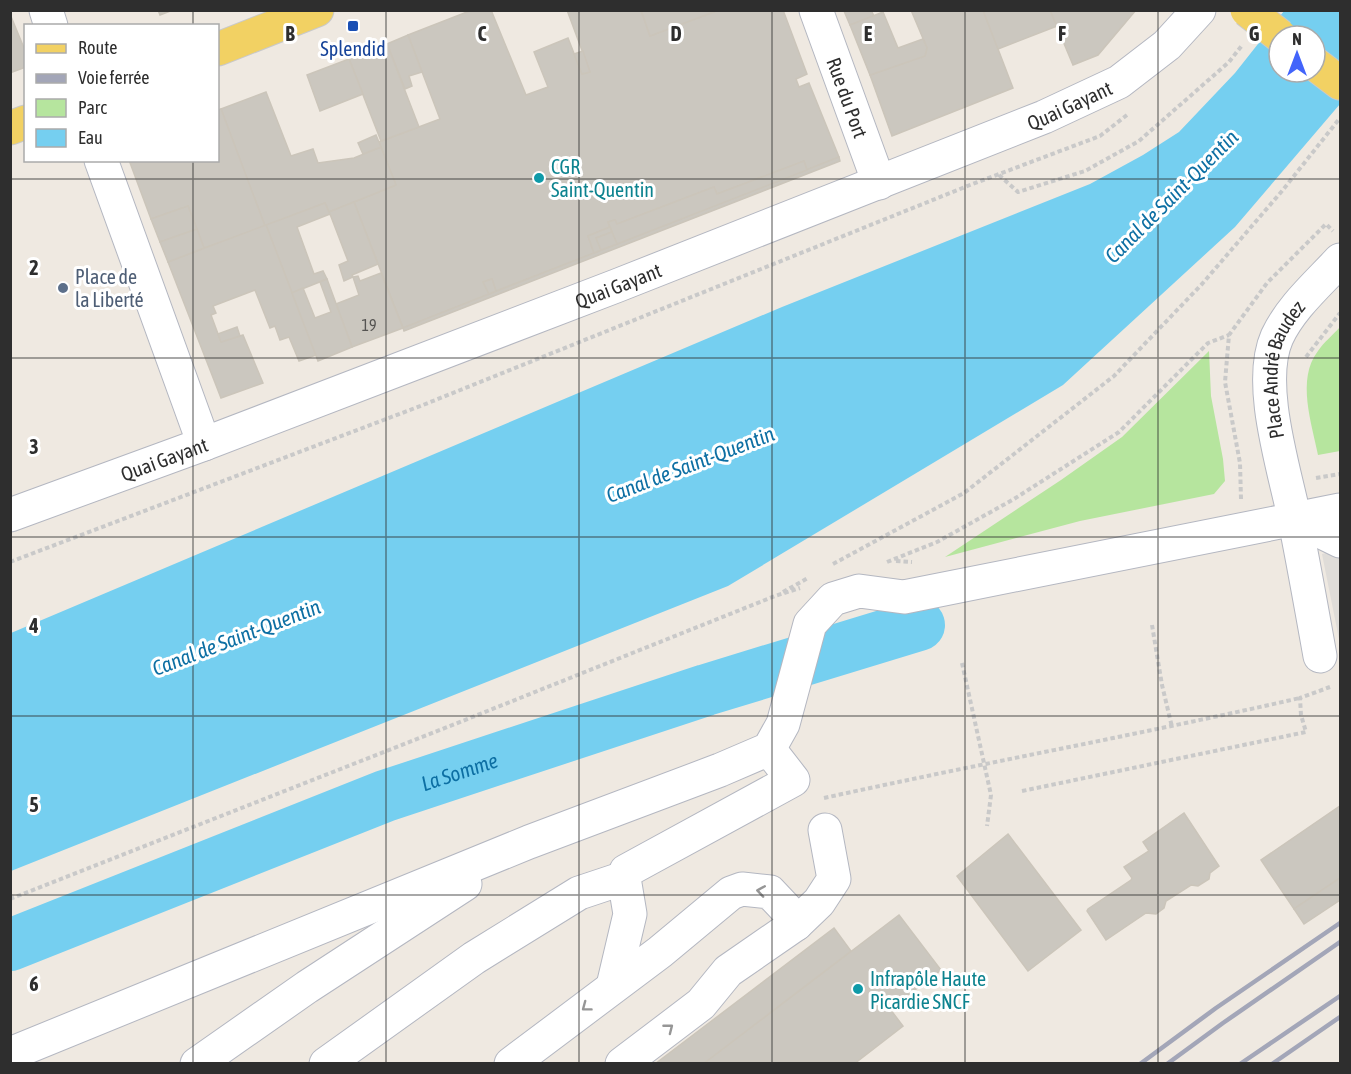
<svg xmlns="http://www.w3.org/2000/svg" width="1351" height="1074" viewBox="0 0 1351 1074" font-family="'Asap Condensed',sans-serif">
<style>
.green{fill:#b6e59e}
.plaza{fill:#dfdcd8}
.water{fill:#75cff0;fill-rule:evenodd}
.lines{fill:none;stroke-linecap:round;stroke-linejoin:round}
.river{stroke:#75cff0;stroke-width:52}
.building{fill:#cbc7bf;stroke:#cbc5ba;stroke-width:1.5}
.minor-casing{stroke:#b4b7c1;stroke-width:35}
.major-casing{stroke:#c9c9c9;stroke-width:35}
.path{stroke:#c9c9c9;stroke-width:4;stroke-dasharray:4.5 3;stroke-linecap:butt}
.minor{stroke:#fff;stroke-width:33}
.major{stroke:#f2d163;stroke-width:33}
.rail{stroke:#a3a6b8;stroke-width:4.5}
.major-bridge-casing{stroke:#c9c9c9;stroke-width:35;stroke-linecap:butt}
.major-bridge{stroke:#f2d163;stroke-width:33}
.oneway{stroke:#969696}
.grid{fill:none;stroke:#2e2e2e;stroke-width:1.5;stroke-opacity:0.55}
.transit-dot{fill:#1a4fb4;stroke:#fff;stroke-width:2}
.culture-dot{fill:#0f9aa8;stroke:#fff;stroke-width:2}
.service-dot{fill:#5c6f8a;stroke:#fff;stroke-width:2}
.labels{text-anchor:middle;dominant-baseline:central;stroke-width:6;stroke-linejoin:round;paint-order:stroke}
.number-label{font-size:16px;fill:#555452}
.transit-label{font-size:20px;fill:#164399;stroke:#fff}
.street-label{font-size:20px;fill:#2e2e2e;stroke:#fff}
.culture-label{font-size:20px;fill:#0d838f;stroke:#fff;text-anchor:start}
.service-label{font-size:20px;fill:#4e5e75;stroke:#fff;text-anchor:start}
.water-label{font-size:21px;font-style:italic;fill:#0d6fa3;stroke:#fff}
.grid-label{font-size:20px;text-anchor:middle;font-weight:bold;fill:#2e2e2e;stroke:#fff;stroke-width:6;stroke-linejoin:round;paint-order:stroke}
</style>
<rect width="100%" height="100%" fill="#efe9e1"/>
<g class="green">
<path d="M1340,327V451L1318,455C1312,424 1296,379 1318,351C1324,342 1333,335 1340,327Z"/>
<path d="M1209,351L1211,396L1223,459L1225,481L1214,494L1080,521L945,557L1061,480L1122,437Z"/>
</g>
<path class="plaza" d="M1340,550V644L1322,554Z"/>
<path class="water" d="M1284,11H1340V104L1235,227L1063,385L728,586L11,871V633L782,307L1090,184L1143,155L1179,132L1235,73ZM1279,36H1315V72H1279Z"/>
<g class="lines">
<path class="river" id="s1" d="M10,945L385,796L706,690L919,625"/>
</g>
<g class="building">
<path d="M158,10H173L160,15Z"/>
<path d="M472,10H491L526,95L548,87L534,52L568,38L582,74L590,72L567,10H641L650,36L719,10H783L807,74L796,79L799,87L809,83L839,157L807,170L804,161L717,194L714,187L617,224L615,220L608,222L610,227L588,236L594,253L496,291L492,279L483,282L489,294L403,328L354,202L396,185L379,142L440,119L408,35Z"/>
<path d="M641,10H719L650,36Z"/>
<path d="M871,10L874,16L850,25L844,11Z"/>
<path d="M911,10H983L1013,88L892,136L870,75L925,56L927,48Z"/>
<path d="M983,10H1050L1057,26L998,49Z"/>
<path d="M1050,10H1136L1098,55L1073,65Z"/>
<path d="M883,12L898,48L923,39L927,48L925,56L870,75L850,25Z"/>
<path d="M10,14L26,53V67L10,73Z"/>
<path d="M408,35L422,72L409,76L412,86L405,89L387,44Z"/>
<path d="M387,44L419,127L381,141L349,59Z"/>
<path d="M583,51L590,72L582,74L574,54Z"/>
<path d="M349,59L363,94L320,111L307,75Z"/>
<path d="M266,92L291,156L313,149L318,163L354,158L381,147L396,185L329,212L325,203L265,226L221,109Z"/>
<path d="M221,109L265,226L204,248L188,206L151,219L129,160H218V110Z"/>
<path d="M376,135L381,147L363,154L358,143Z"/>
<path d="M839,157L840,161L404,331L403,328Z"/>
<path d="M804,161L807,170L617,244L608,222L615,220L617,224L714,187L717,194Z"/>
<path d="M354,202L378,264L352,275L353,277L344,281L339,265L348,261L330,214L297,227L314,274L323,271L327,279L292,293L266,225L325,203L329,212Z"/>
<path d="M188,206L197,229L160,242L151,219Z"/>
<path d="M266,225L316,355L299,361L289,337L280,340L275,326L270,328L255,290L213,306L216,313L211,315L221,342L243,335L263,383L221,398L168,262Z"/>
<path d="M610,227L612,232L596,238L601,250L594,253L588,236Z"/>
<path d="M197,229L204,248L168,262L160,242Z"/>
<path d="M612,232L617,244L601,250L596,238Z"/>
<path d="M381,273L403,328L352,347L336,304L359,295L353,277L358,276L360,281Z"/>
<path d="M327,279L352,347L318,361L292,293L303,288L315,318L331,312L320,282Z"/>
<path d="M492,279L496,291L489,294L483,282Z"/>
<path d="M237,327L240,336L221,342L218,334Z"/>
<path d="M1340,806V878L1294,909L1261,860Z"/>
<path d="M1184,813L1219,866L1210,873L1209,879L1198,886L1191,885L1166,901L1164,908L1156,914L1146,913L1106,940L1087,911L1088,909L1131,880L1132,878L1124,867L1149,851L1143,842Z"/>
<path d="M1008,834L1081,930L1028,971L957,876Z"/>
<path d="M1340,878V900L1304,924L1294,909Z"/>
<path d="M899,915L941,970L890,1009L903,1026L854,1064H703Z"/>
<path d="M834,928L851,951L703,1064H655Z"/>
</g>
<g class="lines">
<defs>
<g id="minor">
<path d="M46,10L51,26"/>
<path id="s2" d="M816,10L879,183"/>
<path d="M101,160L204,444"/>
<path id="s3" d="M10,515L204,444L616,286L1044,117L1119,82L1167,45L1199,10"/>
<path d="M1295,519L1340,541"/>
<path id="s4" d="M1320,656C1312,611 1304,566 1295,521C1285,471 1256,384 1277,337C1291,307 1318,284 1340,260"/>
<path d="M796,924L819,902L834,879L825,830"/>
<path d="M613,986L630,914L624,878L626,871L793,780L769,749"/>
<path d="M10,1054L529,842L720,770L769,749L783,724L810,624L833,599L859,591L904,597L1340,510"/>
<path d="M197,1064L307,987L465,884"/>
<path d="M326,1064L474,958L579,893L624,878"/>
<path d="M511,1064L660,952L731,893L742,889L770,892L787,910L796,924L728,971L701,1004L622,1064"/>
</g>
<g id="major">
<path d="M218,49L317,10"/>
<path d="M1315,64L1340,83"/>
<path d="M10,128L26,122"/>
</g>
</defs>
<use href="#minor" class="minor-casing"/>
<use href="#major" class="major-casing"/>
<g class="path">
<path d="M999,175L1018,192L1085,171L1139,141L1229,62L1243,44"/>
<path d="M1306,357L1340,313"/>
<path d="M1316,478L1340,474"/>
<path d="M1241,499L1240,463L1225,382L1229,335L1267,283L1326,224L1333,231"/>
<path d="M896,561L912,562"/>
<path d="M10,562L423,405L970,185L1100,136L1127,115"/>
<path d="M887,562L937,542L1014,499L1119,432L1208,343L1229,335"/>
<path d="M833,564L964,493L1114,376L1202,284L1282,191L1340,118"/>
<path d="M783,592L808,578"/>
<path d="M1152,625L1162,685L1172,727"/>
<path d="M962,663L991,795L987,826"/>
<path d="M1022,791L1306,732L1301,715L1300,698L1330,687"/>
<path d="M824,798C983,763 1142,734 1300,698"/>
<path d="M10,899L455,724L775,596L800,588"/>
</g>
<use href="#minor" class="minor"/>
<use href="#major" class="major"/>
<g class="rail">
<path d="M1140,1064L1216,1008L1340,923"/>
<path d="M1167,1064L1223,1023L1340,942"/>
<path d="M1240,1064L1340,996"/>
<path d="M1272,1064L1340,1017"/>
</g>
<defs>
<path id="major-bridge" d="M1247,10L1280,36"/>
</defs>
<use href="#major-bridge" class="major-bridge-casing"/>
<use href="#major-bridge" class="major-bridge"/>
</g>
<defs><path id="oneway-chevron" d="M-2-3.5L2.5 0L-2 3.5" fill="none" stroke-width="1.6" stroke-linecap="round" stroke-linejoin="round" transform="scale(1.5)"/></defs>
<g class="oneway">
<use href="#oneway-chevron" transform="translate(761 891) rotate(-171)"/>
<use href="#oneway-chevron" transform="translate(586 1007) rotate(143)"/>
<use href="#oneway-chevron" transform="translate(669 1028) rotate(-38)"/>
</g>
<path class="grid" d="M193,10V26M386,10V1064M579,10V1064M772,10V1064M965,10V1064M1158,10V1064M193,160V1064M10,179H1340M10,358H1340M10,537H1340M10,716H1340M10,895H1340"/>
<rect class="transit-dot" x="347" y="20" width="12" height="12" rx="3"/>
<g class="culture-dot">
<circle cx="539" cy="178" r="6"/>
<circle cx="858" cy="989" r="6"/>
</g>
<circle class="service-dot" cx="63" cy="288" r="6"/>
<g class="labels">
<g class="number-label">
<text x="369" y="325">19</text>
</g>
<g class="transit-label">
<text x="353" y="48">Splendid</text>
</g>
<g class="street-label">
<text stroke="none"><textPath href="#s2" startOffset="93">Rue du Port</textPath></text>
<text stroke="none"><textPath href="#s3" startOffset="1136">Quai Gayant</textPath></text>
<text stroke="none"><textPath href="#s3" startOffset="650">Quai Gayant</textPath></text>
<text stroke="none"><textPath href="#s4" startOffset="294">Place André Baudez</textPath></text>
<text stroke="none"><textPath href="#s3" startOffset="164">Quai Gayant</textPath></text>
</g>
<g class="culture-label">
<text x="551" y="166">CGR<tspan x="551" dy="23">Saint-Quentin</tspan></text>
<text x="870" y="978">Infrapôle Haute<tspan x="870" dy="23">Picardie SNCF</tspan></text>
</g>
<g class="service-label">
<text x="75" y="276">Place de<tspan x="75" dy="23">la Liberté</tspan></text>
</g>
<g class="water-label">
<text transform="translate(1171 196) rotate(-45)">Canal de Saint-Quentin</text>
<text transform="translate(690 464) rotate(-21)">Canal de Saint-Quentin</text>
<text transform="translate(236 637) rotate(-21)">Canal de Saint-Quentin</text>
<text stroke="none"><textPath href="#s1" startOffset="482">La Somme</textPath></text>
</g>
</g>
<g class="grid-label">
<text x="290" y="41">B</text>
<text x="482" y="41">C</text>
<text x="676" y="41">D</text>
<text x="868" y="41">E</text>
<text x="1062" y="41">F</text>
<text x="1254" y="41">G</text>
<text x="34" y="275">2</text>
<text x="34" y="454">3</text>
<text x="34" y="633">4</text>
<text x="34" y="812">5</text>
<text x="34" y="991">6</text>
</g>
<rect width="1351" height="1074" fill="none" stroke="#2e2e2e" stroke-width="24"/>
<rect x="24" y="24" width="195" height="138" fill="#ffffff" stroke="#ababab" stroke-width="1.5"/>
<rect x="36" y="44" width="30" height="9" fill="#f2d163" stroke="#ababab" stroke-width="1.5"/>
<text x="78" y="54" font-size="18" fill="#2e2e2e">Route</text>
<rect x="36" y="74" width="30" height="9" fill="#a3a6b8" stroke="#ababab" stroke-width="1.5"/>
<text x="78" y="84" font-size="18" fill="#2e2e2e">Voie ferrée</text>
<rect x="36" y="99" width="30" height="18" fill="#b6e59e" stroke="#ababab" stroke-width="1.5"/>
<text x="78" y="114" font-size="18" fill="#2e2e2e">Parc</text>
<rect x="36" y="129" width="30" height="18" fill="#75cff0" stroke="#ababab" stroke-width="1.5"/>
<text x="78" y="144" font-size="18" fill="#2e2e2e">Eau</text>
<g transform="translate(1297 54)"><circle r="28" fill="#ffffff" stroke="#ababab" stroke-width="1.5"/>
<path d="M0-4.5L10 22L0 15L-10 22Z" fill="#4264fb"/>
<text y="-9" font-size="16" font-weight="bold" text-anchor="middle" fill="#2e2e2e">N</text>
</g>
</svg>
